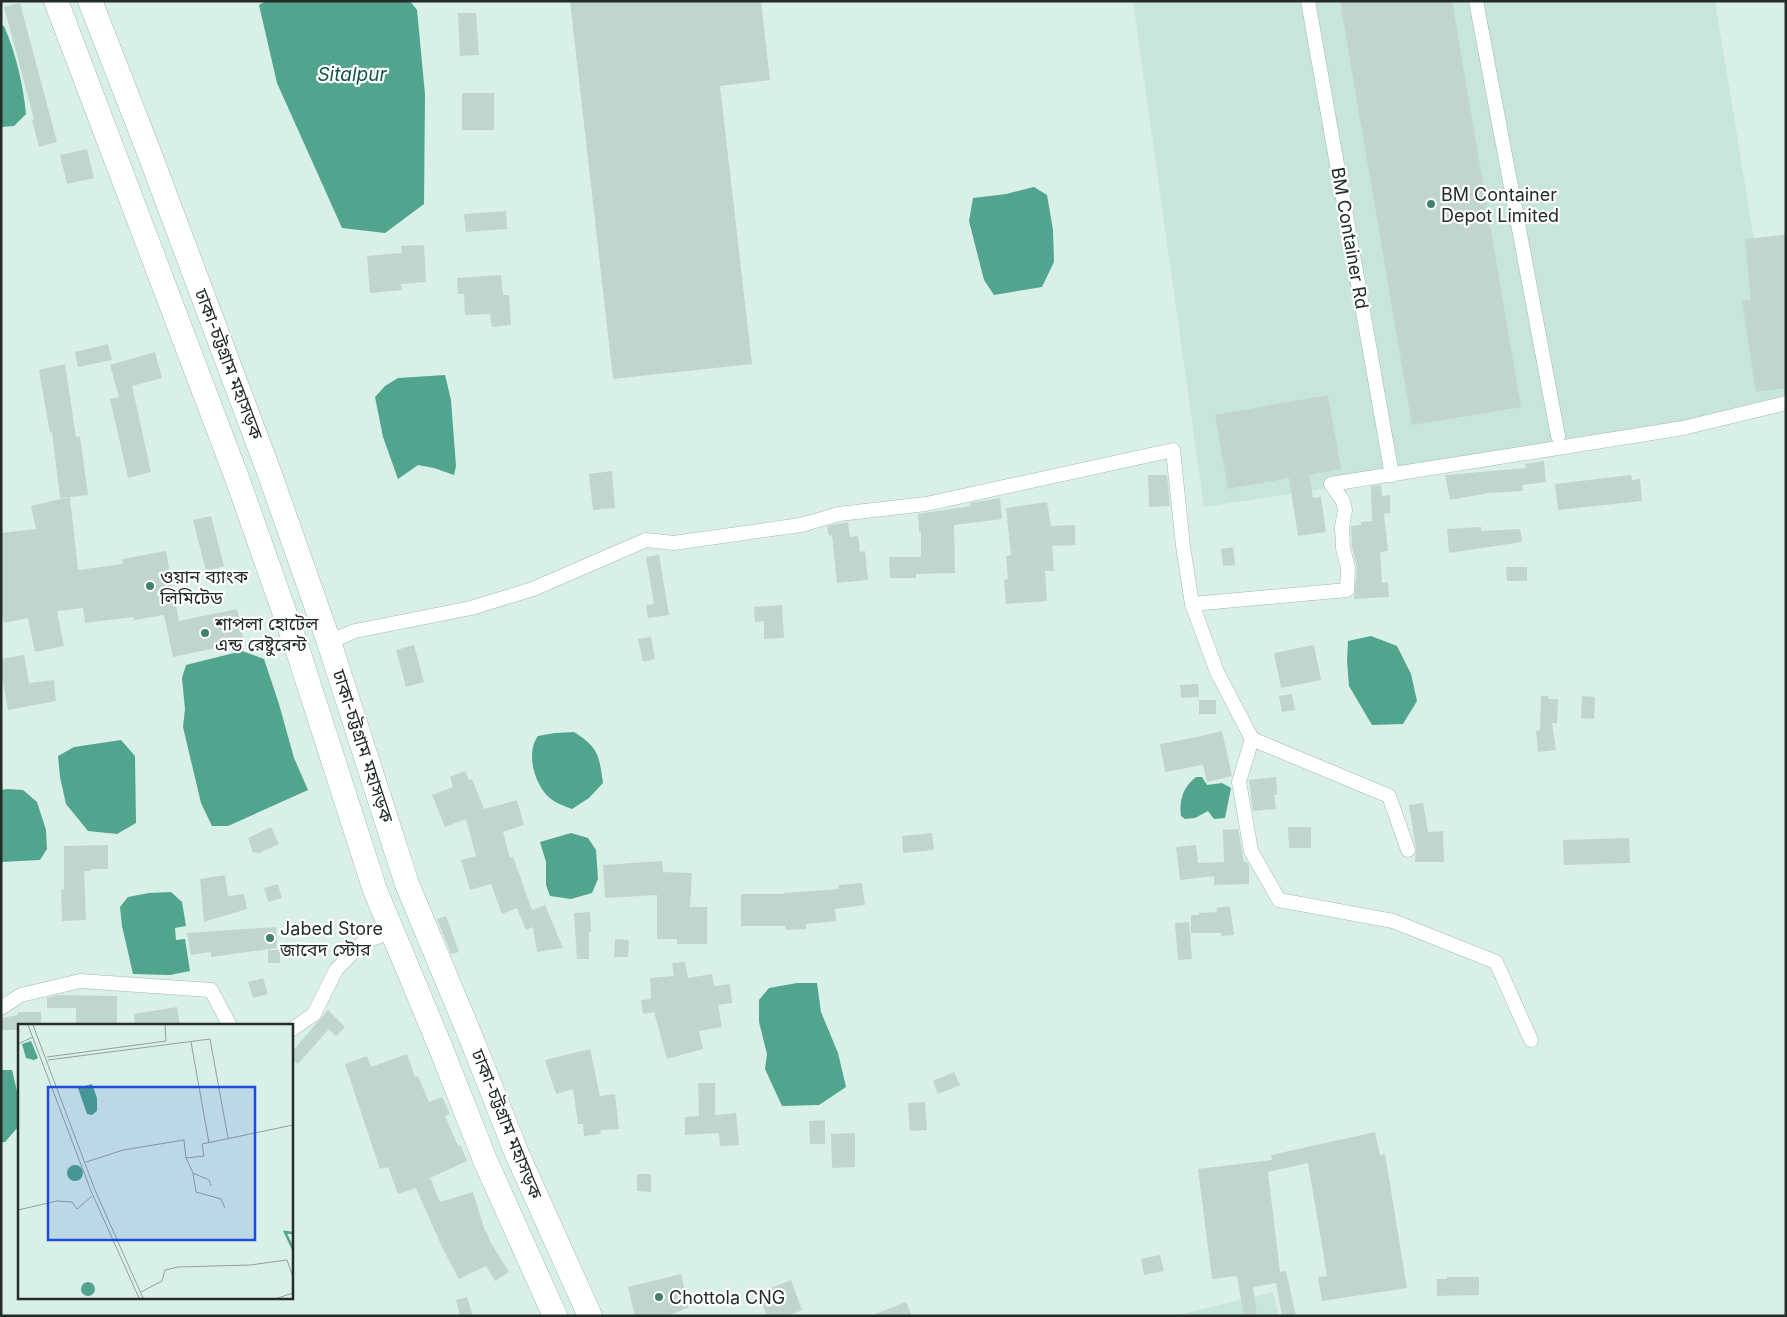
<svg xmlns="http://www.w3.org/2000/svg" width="1787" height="1317" viewBox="0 0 1787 1317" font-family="Inter,'Noto Sans Bengali',sans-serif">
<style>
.built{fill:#c7e5db}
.water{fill:#51a48d}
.building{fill:#c0d5ce}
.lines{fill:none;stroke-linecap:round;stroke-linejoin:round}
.minor-casing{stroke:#a4bab2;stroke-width:15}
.trunk-casing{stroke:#a4bab2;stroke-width:25}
.minor{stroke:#fff;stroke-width:14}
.trunk{stroke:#fff;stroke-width:24}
.poi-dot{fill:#41806e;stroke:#fff;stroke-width:2}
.labels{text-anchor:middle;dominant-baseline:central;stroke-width:4.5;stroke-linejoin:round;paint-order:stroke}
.poi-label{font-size:18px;fill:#232c29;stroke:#fff;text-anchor:start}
.street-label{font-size:18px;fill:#232c29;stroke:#fff}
.water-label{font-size:19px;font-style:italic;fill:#115545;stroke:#fff}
.inset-river{fill:none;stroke:#51a48d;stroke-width:2.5}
.inset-road{fill:none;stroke:#90a29c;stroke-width:1}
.view{fill:#1d4ed8;fill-opacity:0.15;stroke:#1d4ed8;stroke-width:2.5}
.inset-edge{fill:none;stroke:#232c29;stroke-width:2.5}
</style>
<rect width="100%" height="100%" fill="#d9f0e8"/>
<g class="built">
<path d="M1133,1H1715L1754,239L1786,234V408L1699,432L1204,507Z"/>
<path d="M1273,1292L1279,1316H1174Z"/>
</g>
<g class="water">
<path d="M266,1H410L417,10L425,94L424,204L385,233L342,228L277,83L259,5Z"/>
<path d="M1,26H4C16,54 23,84 26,114L14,126L1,127Z"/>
<path d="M1034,187L1047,195L1053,230L1054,262L1042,287L994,295L984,280L969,221L973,198L1006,194Z"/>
<path d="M445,375L451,400L456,466L454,475L434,468L418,465L398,479L383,437L375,397L385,386L398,378Z"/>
<path d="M1371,636L1397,646L1411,674L1417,701L1403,724L1372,725L1349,686L1347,661L1348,641Z"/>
<path d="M242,651L264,659L279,704L294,758L308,790L228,826H212L201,803L183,727L185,709L182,678L186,665Z"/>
<path d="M574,732C599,748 599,755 603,783L589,798L572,809C565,806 557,804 551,799C535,787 525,753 538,736L555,733Z"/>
<path d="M121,740L135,756L136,823L117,834L88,831L66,804L60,777L58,756L74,747Z"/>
<path d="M1196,777H1202L1207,785L1222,783L1231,788L1225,818L1214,819L1208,811L1195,818L1185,819L1181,816C1179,800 1183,787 1196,777Z"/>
<path d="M8,789L23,790L37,802L46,830L47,849L40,860L1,862V790Z"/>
<path d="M571,833L588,838L596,850L598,879L592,893L571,899L550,896L546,885V862L540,842Z"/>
<path d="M171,892L182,902L186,926L175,928L176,940L185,939L190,971L170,975L133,974L122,926L120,907L128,897L149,893Z"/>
<path d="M797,983H817L821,1012L838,1053L846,1087L819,1105L782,1106L765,1069L767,1054L759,1022V1000L769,988Z"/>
<path d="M1,1070H12L19,1100L18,1127L5,1142H1Z"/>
</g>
<g class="building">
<path d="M570,1H761L770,80L720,86L752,364L613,379Z"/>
<path d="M1340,1H1452L1521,407L1412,425Z"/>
<path d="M20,3L57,142L39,147L32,120L34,119L4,7Z"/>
<path d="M458,13H476L479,55L460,56Z"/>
<rect x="462" y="93" width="32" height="37"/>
<path d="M87,149L94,178L67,184L60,155Z"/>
<path d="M506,211L507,229L466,232L464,214Z"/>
<path d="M1786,235V388L1756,392L1742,301L1751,300L1745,239Z"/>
<path d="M424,245L426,282L401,284L402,290L370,293L367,256L402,253L401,246Z"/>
<path d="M501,275L503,295H509L511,325L492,327L490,314L465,315L464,294H458L457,278Z"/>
<path d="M108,344L112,360L78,367L75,352Z"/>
<path d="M155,352L162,378L132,386L151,472L128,478L110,399L119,397L110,365Z"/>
<path d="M65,364L76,437L80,436L88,495L70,497L78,570L123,564L122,559L166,551L179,621L237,609L244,642L173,657L164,615L134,620L133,617L85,623L83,608L57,611L64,646L35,652L28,618L4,623L1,610V533L36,529L31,506L69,497L60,498L52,432L50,433L39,370Z"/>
<path d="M1328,395L1341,469L1309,475L1313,498L1321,497L1326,532L1298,536L1289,478L1228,489L1215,415Z"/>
<path d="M1544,461L1546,482L1522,485L1523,491L1489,493L1450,500L1445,475L1526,468L1525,464Z"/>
<path d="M612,471L615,508L593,510L589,474Z"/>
<path d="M1148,475H1167L1170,506L1149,507Z"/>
<path d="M1631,475L1632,480L1640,479L1642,501L1558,510L1555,484Z"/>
<path d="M1381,485L1382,496L1390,495V513L1384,514L1388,551L1380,552L1382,583L1388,582L1389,597L1354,599L1357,568L1352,547L1351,526L1361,525V522L1372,521L1371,486Z"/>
<path d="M1000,498L1002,519L954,525L955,573L916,574V578H890L889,557H921V532H919L918,514L971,506L970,503Z"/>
<path d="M1047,502L1051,526L1075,525V545L1052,546L1054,571H1045L1047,601L1006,604L1004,580L1008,579L1006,556L1011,555L1006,508Z"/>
<path d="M211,516L224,566L206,571L193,520Z"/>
<path d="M848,522L850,537L858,536L860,552L865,551L868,580L837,583L832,535L829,536L827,526Z"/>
<path d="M1481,527V531L1520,529L1522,542L1449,553L1447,529Z"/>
<path d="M1233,547L1235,565L1223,566L1221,549Z"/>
<path d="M659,555L669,615L648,618L646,605L654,604L646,557Z"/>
<path d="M1506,567H1527V581H1507Z"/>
<path d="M782,605L784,638L764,639V621L755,622L754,607Z"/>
<path d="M651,637L655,659L643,662L638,639Z"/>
<path d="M414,645L424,682L406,687L396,650Z"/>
<path d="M1314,645L1321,680L1281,688L1274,653Z"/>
<path d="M24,655L29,683L54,680L56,701L8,710L1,671V659Z"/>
<path d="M1198,684L1199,697L1181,698L1180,685Z"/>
<path d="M1292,694L1295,710L1282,712L1279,696Z"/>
<path d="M1541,696H1548L1549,699H1558L1557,723H1552L1556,750L1538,752L1536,731L1540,730Z"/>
<path d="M1582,696L1595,697L1594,719L1581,718Z"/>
<rect x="1199" y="700" width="17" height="14"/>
<path d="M1222,731L1232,776L1207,782L1203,765L1165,772L1160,744L1197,737Z"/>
<path d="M465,771L469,780L472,779L484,809L517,800L524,825L503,832L510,858L513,857L532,910L545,905L563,948L537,952L533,927L526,930L517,908L502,914L491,884L470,890L461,860L476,856L466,819L445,827L432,795L453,787L450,777Z"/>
<path d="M1276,777L1277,795H1274L1276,809L1253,811L1249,780Z"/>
<path d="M1423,803L1428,832L1443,831L1444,862H1415L1416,848L1409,805Z"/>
<path d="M271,827L279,844L257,854V852L253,853L248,838Z"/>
<path d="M1288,827H1311V848H1289Z"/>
<path d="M1238,829L1244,862H1247L1249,866V884L1214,885V876L1180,880L1176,847L1196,845L1198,863L1224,862L1223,830Z"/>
<path d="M932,833L934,850L903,853L902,836Z"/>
<path d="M1629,838L1630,863L1564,865L1563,840Z"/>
<path d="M108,845V869H91V871H84L86,920L62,921L61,890L64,889V846Z"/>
<path d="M662,861L663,872L692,873L690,907H707V944H677V939H657V895L605,898L603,865Z"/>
<path d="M225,875L228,896L244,894L247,909L204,922L200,879Z"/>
<path d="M862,883L865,905L835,909L836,921L806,924V929L786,930L785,926H741V894H784V893L839,889L838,885Z"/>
<path d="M278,884L282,898L268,902L264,888Z"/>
<path d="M1230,906L1234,935L1221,936V933H1191V915H1199V913L1217,912L1216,908Z"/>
<path d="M590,912L591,932H589V959H577L574,913Z"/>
<path d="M446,916L459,952L451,954L437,919Z"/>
<path d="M1189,922L1192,959L1178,960L1175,923Z"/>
<path d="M276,927L277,948L211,957V952L191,955L187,933Z"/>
<path d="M615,939L629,940L628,957H614Z"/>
<rect x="268" y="950" width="12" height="13"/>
<path d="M685,962L688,978L712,974L714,986L730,984L732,1003L718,1005L722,1027L699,1031L703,1049L667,1059L654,1012L643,1014L641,1000L651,999L650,978L674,976L672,963Z"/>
<path d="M263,978L268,994L253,998L248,982Z"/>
<path d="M58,995L117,996V1024L76,1026V1008H47V998Z"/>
<path d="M177,1007L180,1026H135L134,1014Z"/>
<path d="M328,1010L345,1027L336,1036L329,1029L298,1064L291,1058V1053Z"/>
<path d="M18,1012H41V1026H19V1030H1V1018L18,1015Z"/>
<path d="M590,1049L600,1096L615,1094L619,1129L600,1130L601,1134L584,1136L583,1124H578L573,1089L556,1094L545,1060Z"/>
<path d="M407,1054L415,1077L418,1076L429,1102L442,1097L450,1114L445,1116L458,1146L460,1145L467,1161L430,1178L440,1202L473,1192L485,1231H486L491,1243L509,1272L495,1281L486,1266L459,1279L442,1247L416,1188L398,1194L388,1167L380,1169L345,1064L367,1056L371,1067Z"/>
<path d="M954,1072L960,1085L938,1094L933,1081Z"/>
<path d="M698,1083H715V1115L736,1113L739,1145L720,1146L719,1133L685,1135V1117L699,1116Z"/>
<path d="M925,1102L927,1130L910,1131L908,1103Z"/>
<path d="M825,1120V1144H810L809,1121Z"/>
<path d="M1375,1132L1380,1155L1385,1154L1407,1288L1322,1301L1318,1277L1327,1276L1308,1163L1268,1172L1280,1272L1286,1271L1296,1316H1282L1276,1283L1253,1287L1257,1316H1244L1237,1276L1212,1279L1198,1169L1272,1160L1271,1155Z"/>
<path d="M855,1133V1167L832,1168L831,1134Z"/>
<path d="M637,1174H651V1192L637,1191Z"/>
<path d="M1160,1255L1164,1271L1144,1275L1141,1259Z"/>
<path d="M681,1274L689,1307L668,1316H635L628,1287Z"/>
<path d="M1447,1277H1479V1295L1437,1296V1279H1447Z"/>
<path d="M791,1280L802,1310L788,1316H767L758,1293Z"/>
<path d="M467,1297L473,1316H460L456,1300Z"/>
<path d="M906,1302L912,1316H873V1315Z"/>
</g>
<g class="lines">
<defs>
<g id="minor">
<path d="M1308,1L1392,475"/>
<path d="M1476,1L1558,436"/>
<path d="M1192,604L1217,672L1252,739"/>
<path d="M329,642L355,631L471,608L533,589L646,540L674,543L801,525L839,514L926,504L1173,450L1183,546L1192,604L1347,590L1348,568L1343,548L1342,527L1345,510L1343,501L1331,484L1683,428L1786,403"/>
<path d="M1408,850L1389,796L1252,739L1239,782L1251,851L1279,900L1393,921L1496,962L1531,1040"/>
<path d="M1,1008L21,995L80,981L211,990L230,1026"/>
<path d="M291,1030L314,1014L336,970L362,943L392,931"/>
</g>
<g id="trunk">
<path d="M56,1L237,478L297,648L375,890L440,1046L485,1160L555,1316"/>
<path d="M90,1L147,147L269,472L329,642L407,884L472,1040L517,1154L590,1316"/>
</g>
</defs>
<use href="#minor" class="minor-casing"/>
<use href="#trunk" class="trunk-casing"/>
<use href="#minor" class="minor"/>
<use href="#trunk" class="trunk"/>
</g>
<g class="poi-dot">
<circle cx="1431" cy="204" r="5"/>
<circle cx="150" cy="586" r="5"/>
<circle cx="205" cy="633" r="5"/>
<circle cx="270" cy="938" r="5"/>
<circle cx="659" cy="1297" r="5"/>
</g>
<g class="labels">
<g class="poi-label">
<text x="1441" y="194">BM Container<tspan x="1441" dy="21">Depot Limited</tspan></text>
<text x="160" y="576">ওয়ান ব্যাংক<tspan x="160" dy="21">লিমিটেড</tspan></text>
<text x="215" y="623">শাপলা হোটেল<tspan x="215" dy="21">এন্ড রেষ্টুরেন্ট</tspan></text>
<text x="280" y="928">Jabed Store<tspan x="280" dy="21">জাবেদ স্টোর</tspan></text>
<text x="669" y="1297">Chottola CNG</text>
</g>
<g class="street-label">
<text transform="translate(1350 238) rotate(80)">BM Container Rd</text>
<text transform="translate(229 364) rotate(69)">ঢাকা-চট্টগ্রাম মহাসড়ক</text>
<text transform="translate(363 746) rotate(72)">ঢাকা-চট্টগ্রাম মহাসড়ক</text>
<text transform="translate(507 1124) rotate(68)">ঢাকা-চট্টগ্রাম মহাসড়ক</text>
</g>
<g class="water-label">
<text x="352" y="74">Sitalpur</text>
</g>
</g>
<g transform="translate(18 1024)">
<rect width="275" height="275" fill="#d9f0e8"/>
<path d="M13,17L20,34L16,36L8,34L4,20ZM74,60L79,74V87L74,91L69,90L60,64ZM49 149a8 8 0 1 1 16 0a8 8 0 1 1-16 0ZM63 265a7 7 0 1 1 14 0a7 7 0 1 1-14 0Z" fill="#51a48d"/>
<path class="inset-river" d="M275,209L267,208L275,225"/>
<path class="inset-road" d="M10,1L73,167L121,274M15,1L77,166L125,274M173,18L191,119M0,20L15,13M29,33L148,17L147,1M30,36L192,15L210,114M168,134L175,149M68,138L105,126L166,116L168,134L186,132L184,120L275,101M193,162L191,156L175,149L178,168L203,175L207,184M0,186L39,177L54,178L59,185L74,172M123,268L144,257L147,246L160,243L232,241L269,236L275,253M260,274L275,269"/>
<path class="view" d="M30,63H237V216H30Z"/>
<rect width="275" height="275" class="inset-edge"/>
</g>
<rect width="1787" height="1317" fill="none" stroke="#232c29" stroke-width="5"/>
</svg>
